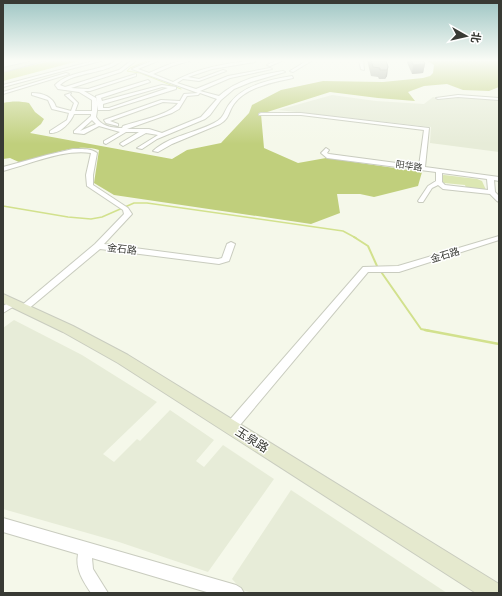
<svg xmlns="http://www.w3.org/2000/svg" width="502" height="596" viewBox="0 0 502 596" font-family="'DM Sans','Noto Sans SC',sans-serif">
<style>
.built{fill:#e7ecd8}
.green{fill:#dce7b3}
.forest{fill:#c0cf7c}
.water{fill:#d2e18d}
.lines{fill:none;stroke-linecap:round;stroke-linejoin:round}
.stream-far3{stroke:#d2e18d;stroke-width:1}
.stream-far2{stroke:#d2e18d;stroke-width:1.5}
.stream-far1{stroke:#d2e18d;stroke-width:2}
.stream{stroke:#d2e18d;stroke-width:2.5}
.street-casing{stroke:#c9ccbf;stroke-width:2}
.secondary-casing{stroke:#c9ccbf;stroke-width:2}
.street{fill:#fff;fill-rule:evenodd}
.secondary{fill:#e5e9ce;fill-rule:evenodd}
.wall{fill:#9fa196}
.shaded-wall{fill:#82837a}
.building{fill:#b9bbaf;stroke:#82837a}
.labels{text-anchor:middle;dominant-baseline:central;stroke-width:3;stroke-linejoin:round;paint-order:stroke}
.far-street-label{font-size:9px;fill:#383a34;stroke:#fff}
.street-label{font-size:10px;fill:#383a34;stroke:#fff}
.near-street-label{font-size:12px;fill:#383a34;stroke:#fff}
</style>
<rect width="100%" height="100%" fill="#f5f8ea"/>
<g class="built">
<path d="M332,95L376,101L424,104L433,97L441,99L462,97L499,100V152L430,143L431,127L278,110Z"/>
<path d="M14,320L82,355L157,402L103,454L114,462L137,439L140,441L170,410L214,440L196,461L204,467L223,445L274,479L208,572L119,542L3,509V328Z"/>
<path d="M291,490L447,593H253L242,590L232,579Z"/>
</g>
<path class="green" d="M444,175L477,179L482,181L486,190L466,188L465,185L444,183L441,181L440,176Z"/>
<path class="forest" d="M426,60H499V87L489,91L463,90L447,84L424,86L408,92L415,101L378,98L330,92L261,114L264,148L298,163L326,158L422,172L418,186L374,197L360,194H337L340,213L311,224L114,195L94,183L99,150C77,142 43,157 21,163L10,158L3,159V103C12,101 20,101 29,103L35,112L44,119L41,124L30,133L172,159L187,150L221,143L249,113L252,105L281,90L323,81L383,82L423,78L430,76L433,73L434,65Z"/>
<path class="water" d="M55,60H82L3,81V72Z"/>
<g class="lines">
<path class="stream-far3" d="M149,60L130,68L127,71L140,73L181,89"/>
<path class="stream-far2" d="M3,206L68,217L91,219L102,217L134,203H147L343,231L356,238"/>
<path class="stream-far1" d="M354,237L368,246L377,266L421,329L430,331"/>
<path class="stream" d="M425,330L499,344"/>
<defs>
<g id="street">
<path d="M97,60H104L3,87V85Z"/>
<path d="M118,60H123C105,75 75,71 60,85L65,87L119,70L132,60H137L121,72L71,88L88,89L136,74V76L90,91H84L96,98L97,102L96,96L148,80L150,82L101,98L102,101L162,85L176,87V89L109,110H98V105L96,117C101,126 112,128 122,128L123,126C137,121 170,115 178,103L163,102L110,121L118,124V126L106,123L104,120L161,100L180,101L184,94L198,93L132,69L154,60H160L138,69L149,73C163,67 176,60 192,60L172,66L153,74L173,82C194,70 216,65 240,62C245,62 251,60 255,62L212,69L188,77L199,79L223,70L226,71L199,81L183,79L177,83L196,89L228,76L270,68L272,69L230,78L200,91L219,96C237,80 260,75 283,71L285,72L251,82L234,89L221,100L210,115L205,119L157,139L142,149L137,148L158,135L146,133L123,146L120,144L121,143L139,132H126L106,144L104,143V141L120,132L99,126L84,134L74,133V131L91,116V114H74C71,122 60,134 50,133V131L67,120L69,113L52,109L48,100L32,95V93C43,93 53,97 56,107L71,111L74,103L65,95L71,93L70,95L78,103L75,111H92V100L79,92L58,89L55,85C69,70 100,72 118,60ZM162,87L168,88L109,108H103V104ZM200,93L217,99L201,117L162,133L149,129H127L172,113L179,109L187,96L198,95ZM92,120L96,124L80,131Z"/>
<path d="M278,60H284L270,66L267,65Z"/>
<path d="M308,60H313L293,72L290,71Z"/>
<path d="M359,60H363L364,70L361,69Z"/>
<path d="M66,73L69,74L3,94V92Z"/>
<path d="M292,76L293,78C274,82 246,87 234,104C228,112 230,118 220,124L172,144L158,152L153,151C169,136 195,133 214,123C226,117 223,111 231,102C244,85 272,79 292,76Z"/>
<path d="M458,95L499,98V100L458,97L438,99L436,98Z"/>
<path d="M261,113H301L429,128L425,167L499,177V181L494,180L495,192L499,196V202L497,201L490,194L443,189L438,185L432,188L423,202H419L418,201L428,186L436,181V172L327,158L321,153L326,148L329,150L327,153L329,154L419,166L424,130L301,115H259V114ZM442,173L487,179L488,190L445,185L442,182Z"/>
<path d="M73,149C81,149 91,148 97,153L93,175V185L128,208L132,214L104,244L218,259L222,258L227,244L231,242L235,244L229,261L219,264L100,249L27,310H21L19,308L21,306L95,244L124,214L123,210L87,186L86,175L91,153C62,149 31,164 3,171V167L47,155Z"/>
<path d="M499,236V240L399,272H368L235,431L231,432L227,431L225,427L227,423L363,267L398,266Z"/>
<path d="M13,300L18,303L16,305L3,313V306Z"/>
<path d="M3,518L236,585L241,588L244,593H210L92,558L93,569L108,593H91C83,581 75,569 78,554L3,532Z"/>
</g>
<g id="secondary">
<path d="M38,60H47L3,72V68Z"/>
<path d="M3,294L73,326L128,355L499,584V593H476L118,363L63,332L3,303Z"/>
</g>
</defs>
<use href="#street" class="street-casing"/>
<use href="#secondary" class="secondary-casing"/>
<use href="#street" class="street"/>
<use href="#secondary" class="secondary"/>
</g>
<g class="wall">
<path d="M367,60H386L388,67L387,76L385,79H379L378,77L371,76Z"/>
<path d="M406,60H423L425,64L423,73L412,74Z"/>
</g>
<g class="shaded-wall">
<path d="M425,64L423,73L412,74L413,65Z"/>
<path d="M388,67L387,76L385,79L387,70Z"/>
</g>
<g class="building">
<path d="M371,60H386L388,67L387,70H380V68L373,67Z"/>
<path d="M411,60H423L425,64L413,65Z"/>
</g>
<linearGradient id="sky" x2="0" y2="1"><stop stop-color="#9fc6c4"/><stop offset="0.42" stop-color="#fafcf6"/><stop offset="1" stop-color="#fafcf6" stop-opacity="0"/></linearGradient>
<rect width="502" height="144" fill="url(#sky)"/>
<g class="labels">
<g class="far-street-label">
<text transform="translate(409 166) rotate(8)">阳华路</text>
</g>
<g class="street-label">
<text transform="translate(122 249) rotate(7)">金石路</text>
<text transform="translate(445 255) rotate(-17)">金石路</text>
</g>
<g class="near-street-label">
<text transform="translate(252 440) rotate(32)">玉泉路</text>
</g>
</g>
<rect width="502" height="596" fill="none" stroke="#383a34" stroke-width="8"/>
<g transform="translate(466 36) rotate(98)" stroke="#ffffff" stroke-width="3" paint-order="stroke">
<path d="M0-3L7 15L0 10L-7 15Z" fill="#383a34"/>
<text y="-6" font-size="11" font-weight="bold" text-anchor="middle" fill="#383a34">北</text>
</g>
</svg>
